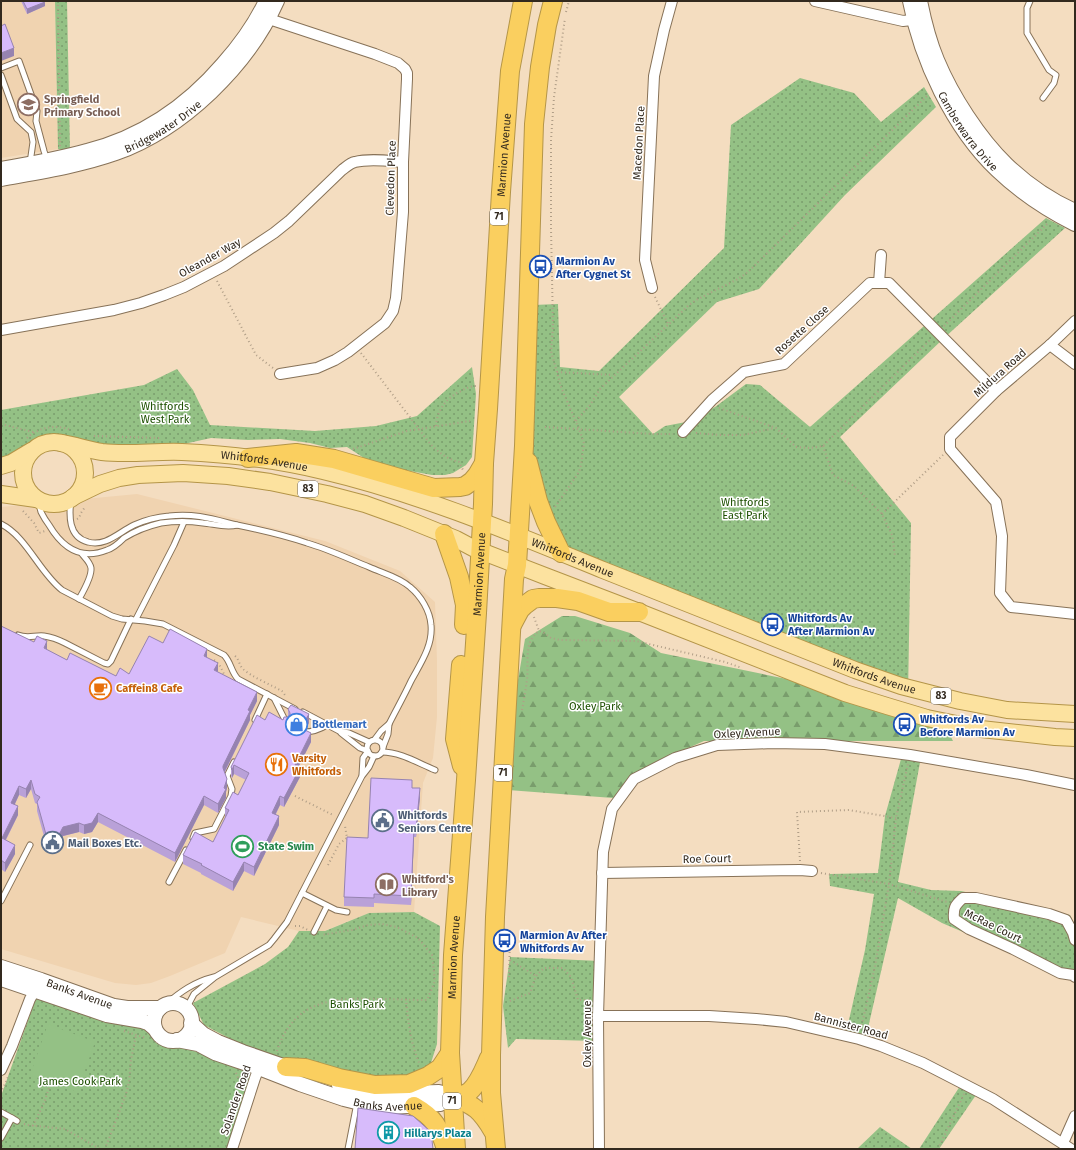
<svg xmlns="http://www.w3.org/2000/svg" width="1076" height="1150" viewBox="0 0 1076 1150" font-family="'Fira Sans',sans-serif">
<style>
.built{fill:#f0d3b0}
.forest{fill:url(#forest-firs)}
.park{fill:url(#park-dots)}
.pitch{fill:#94c185}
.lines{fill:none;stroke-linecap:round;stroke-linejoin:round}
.lane-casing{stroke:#877258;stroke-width:7}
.street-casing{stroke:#877258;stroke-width:12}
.secondary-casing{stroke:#877258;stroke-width:16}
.primary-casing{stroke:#b49548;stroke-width:18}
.highway-casing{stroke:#b49548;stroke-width:20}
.path{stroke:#b09e87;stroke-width:2;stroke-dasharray:1 3;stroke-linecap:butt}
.lane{stroke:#fff;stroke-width:5}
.street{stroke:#fff;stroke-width:10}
.secondary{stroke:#fff;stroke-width:14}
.primary{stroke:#fce29f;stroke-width:16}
.highway{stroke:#facf5f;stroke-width:18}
.wall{fill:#b9a1d8}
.shaded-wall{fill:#9683b0}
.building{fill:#d7bbfb;stroke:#9683b0}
.labels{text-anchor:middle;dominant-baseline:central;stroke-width:3;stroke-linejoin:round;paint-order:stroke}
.shield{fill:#fff;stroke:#706962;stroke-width:1}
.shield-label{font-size:10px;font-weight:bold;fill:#32291e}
.education-label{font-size:11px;font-weight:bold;fill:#785e54;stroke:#fff;text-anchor:start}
.street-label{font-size:11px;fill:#32291e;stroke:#fff}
.transit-label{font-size:11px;font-weight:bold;fill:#164399;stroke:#fff;text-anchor:start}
.park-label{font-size:11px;fill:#1d5000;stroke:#fff}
.food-label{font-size:11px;font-weight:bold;fill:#c56008;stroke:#fff;text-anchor:start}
.shop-label{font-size:11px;font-weight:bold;fill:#366cbe;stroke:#fff;text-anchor:start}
.service-label{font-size:11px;font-weight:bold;fill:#4e5e75;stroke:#fff;text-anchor:start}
.leisure-label{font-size:11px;font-weight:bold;fill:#27864d;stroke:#fff;text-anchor:start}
.culture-label{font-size:11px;font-weight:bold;fill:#0d838f;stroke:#fff;text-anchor:start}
</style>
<defs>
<pattern id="forest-firs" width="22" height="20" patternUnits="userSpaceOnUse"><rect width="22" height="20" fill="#94c185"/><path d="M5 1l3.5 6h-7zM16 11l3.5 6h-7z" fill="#799d6c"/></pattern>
<pattern id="park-dots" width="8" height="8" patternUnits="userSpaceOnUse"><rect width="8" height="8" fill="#94c185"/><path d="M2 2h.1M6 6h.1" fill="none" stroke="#799d6c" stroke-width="1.8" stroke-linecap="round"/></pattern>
</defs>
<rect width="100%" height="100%" fill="#f4ddc0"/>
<g class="built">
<path d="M1,1H55L58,149L1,158Z"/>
<path d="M137,494L325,541L400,571L435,602L437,661V717L433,758L423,783L414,912L369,913L324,931H299L241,917L225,953L170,976L151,983L136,985L115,983L1,949V507Z"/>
</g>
<path class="forest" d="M562,616H575L630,633L661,653L806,683L946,727L953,741H704L650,765L628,782L613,798L508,790L513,709L525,639Z"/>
<g class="park">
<path d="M55,1H67L70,152L58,149Z"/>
<path d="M800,78L854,93L881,122L924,87L936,107L845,195L759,289L717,302L619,397L653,434L665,426L686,422L715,407L746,384L760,385L810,427L1046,218L1065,228L943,339L840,437L911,523L908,695L576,555L559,535L535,469L529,433L533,305L558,304L560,367L599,371L724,248L731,125Z"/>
<path d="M472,367L476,394L472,457L466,465L453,473L445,475H432L399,469L364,458L347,447L330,448L310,443L280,439L248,440L211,438L143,453L101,448L55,435L32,441L14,454L1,458V410L144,385L177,369L193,390L210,425L315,431L376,426L417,416Z"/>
<path d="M921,757L898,882L931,890L961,891L1070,915L1075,925V980L942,923L898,898L865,1041L846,1033L865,950L874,894L830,886L829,874L878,873L885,816L901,759Z"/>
<path d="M414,912L440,926L437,1044L430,1066L365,1092L265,1057L204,1025L193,1003L265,964L288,947L299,931H325L369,913Z"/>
<path d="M510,957L600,961L598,1041L516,1039L508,1048L503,1006Z"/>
<path d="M36,998L139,1026L164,1042L254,1069L227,1149H1V1096Z"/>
<path d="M962,1083L976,1095L939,1149H919Z"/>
<path d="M880,1127L912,1149H857Z"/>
</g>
<path class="pitch" d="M48,1024L95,1042L77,1092L30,1075Z"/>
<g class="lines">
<defs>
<g id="lane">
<path d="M1030,1L1027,8V33L1049,70L1056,75L1054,83L1043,98"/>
<path d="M1,68L19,61L37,111L36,121L44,151L47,160"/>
<path d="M1,75L17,119L31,132L33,142L30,163"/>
<path d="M71,499C69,515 68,537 88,542C106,547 119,532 134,525C145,520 157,517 169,516C195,513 213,519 237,525C261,530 284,535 307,543C328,549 349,559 369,567C382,573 399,577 410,587C421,596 430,611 431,625C433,646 420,664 411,681C404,696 396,710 389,724L388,734L383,747"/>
<path d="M38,500C39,504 40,508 41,512C43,516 46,521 49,525C62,547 80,561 107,550C114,548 119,543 124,538C135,531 148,526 161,523C175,521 189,521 203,523C214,524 226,528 237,525"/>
<path d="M1,524C27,537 39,572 62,590L112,616L122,619L145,621L163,624L224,655C231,662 231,672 238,679L295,709"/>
<path d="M79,599C83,592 92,576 91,568C90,562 85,558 82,554"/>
<path d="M136,619L174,545L184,522"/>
<path d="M18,635C27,639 35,635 44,636C51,637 59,640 65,643L104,663L108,664L111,661L131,619"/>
<path d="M274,698L286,722"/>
<path d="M303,712L339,731L349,733L369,742"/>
<path d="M255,720L267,694"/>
<path d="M304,732C313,732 319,730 327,725"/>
<path d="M341,733L360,748L368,751L363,758L362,775"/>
<path d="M375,739L381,731L389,724"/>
<circle cx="375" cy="748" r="8"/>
<path d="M382,752C400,752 418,763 435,770"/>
<path d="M193,838L195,833L214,829L231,796L232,789L227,776L234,762"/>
<path d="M169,882L186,850"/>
<path d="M302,893L336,910L347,912"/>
<path d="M1,901L30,845"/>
<path d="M314,932L327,906"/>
<path d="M165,1005C180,992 194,982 214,977"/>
<path d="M186,1009L194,994L215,977L269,945L274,939L287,922L362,776L369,767L374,756"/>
<path d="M1,1112L12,1118"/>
<path d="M1,1138L12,1118L17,1121"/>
<path d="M348,1149L357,1103"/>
</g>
<g id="street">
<path d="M815,1L903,21L920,19"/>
<path d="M263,16L269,19L375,54L398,63L405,69L407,73V79L403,162V212L396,298L393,311L385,323L348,352L335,360L317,368L280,374"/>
<path d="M879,283H889L996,391"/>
<path d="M652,288L645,260L654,76L664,30L672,1"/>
<path d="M1075,321L1050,345L996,391L950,437V449L996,502L1002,536L1000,593L1011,607L1075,614"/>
<path d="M1,330L114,310L141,303L164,295L184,287L224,266L274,233L289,221L342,170C346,167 350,163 355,162C370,158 389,161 403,162"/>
<path d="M1050,345L1075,364"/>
<path d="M683,432L712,400L744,372L784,364L870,283H879L881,255"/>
<path d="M602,873L800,870L812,871"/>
<path d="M1075,940L1073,933L1066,920L1049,914L976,898H963C955,905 953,908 954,919L969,929L1013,949L1060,973L1073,975L1075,977"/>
<path d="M598,1016H709L756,1019L786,1022L859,1039L881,1046L923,1063L993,1099L1071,1149"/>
<path d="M1,1070L12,1046L30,999L38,985"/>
<path d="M1063,1143L1075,1116"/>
<path d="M232,1149L255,1078L261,1062"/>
<path d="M599,1149L598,1016L603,852L612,809L634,779L675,758L717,745L773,743L825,744L910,755L1026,775L1075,785"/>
</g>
<g id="secondary">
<path id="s1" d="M910,1C921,60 953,128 997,170C1020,192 1047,210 1075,224"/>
<path d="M920,1C924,21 929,41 937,60C952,96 979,138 1007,165C1027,184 1050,200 1075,211"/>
<path d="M1,169C30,164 59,159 87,151C142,137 187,106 223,64C240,45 255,24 266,1"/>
<path id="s2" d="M1,179C39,172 79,166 116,153C183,129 248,66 277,1"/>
<path id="s3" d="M1,967L41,980L114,1006L127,1008H160"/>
<path d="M1,979L107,1015L142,1021L148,1023L155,1029"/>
<circle cx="173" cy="1022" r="19"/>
<path d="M191,1023L203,1034L218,1042L243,1052L295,1070"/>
<path id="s4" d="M177,1040L198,1044L215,1053L259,1068L300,1084L344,1099L368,1105L391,1107L440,1104L452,1097"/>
<path d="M339,1085L359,1091L378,1094L439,1092L452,1097"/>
</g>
<g id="primary">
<circle cx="54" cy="473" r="31"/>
<path id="s5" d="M61,443C75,445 88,450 102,452C128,455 155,451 182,452C229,454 277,460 323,471C420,494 510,532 603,570C687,604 771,636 855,670L901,686L960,701L1007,710L1075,714"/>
<path d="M1,466L11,463L31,451"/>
<path d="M1,494L36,499"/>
<path d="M73,497L100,484L119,478L138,475L183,473L228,476L270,482L327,494L365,504L404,518L456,539L473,548L545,576L639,612L845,693L887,706L927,718L981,729L1055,737L1075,738"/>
</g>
<g id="highway">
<path d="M248,458L296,453L334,459L434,488L460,487L465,486L472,481L477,475L484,463"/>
<path d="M528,462L538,501L546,522L561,553"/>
<path d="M444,534L459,577L465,605L464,625"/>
<path d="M512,625L520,610L525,605L533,599L539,598H557L578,601L609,612H639"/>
<path d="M461,665L455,739L462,766"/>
<path d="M286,1067L305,1068L339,1078L375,1085L409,1084L428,1076L440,1068L450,1053"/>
<path d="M452,1097C458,1096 465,1095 470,1091C479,1083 484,1069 489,1058"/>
<path d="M452,1097C475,1105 481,1111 493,1131"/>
<path d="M414,1106C435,1118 439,1127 446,1149"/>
<path id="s6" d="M456,1149L450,1053L453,955L466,780L477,613L483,504L484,463L488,409L501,192L510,71L523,1"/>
<path d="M496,1149L491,1093V1055L495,917L514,579L517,565L524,446L534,124L540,67L547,25L553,1"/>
</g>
</defs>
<use href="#lane" class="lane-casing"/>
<use href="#street" class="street-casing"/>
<use href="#secondary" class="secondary-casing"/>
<use href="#primary" class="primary-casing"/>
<use href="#highway" class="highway-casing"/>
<g class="path">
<path d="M58,1L60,146"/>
<path d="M566,12L569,1"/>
<path d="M217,281L256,355L273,368"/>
<path d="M655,297L668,324"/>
<path d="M944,326L1049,222"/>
<path d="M361,353L428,441C436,451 447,459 459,462L463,470"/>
<path d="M557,372L613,375"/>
<path d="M719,408L776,428L796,447L810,448L823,446L931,339"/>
<path d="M576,421L590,405L600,389L688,306L696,300L738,279L748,272L929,94"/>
<path d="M1,424L33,432"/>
<path d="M436,426C437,410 446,398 461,391C466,388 471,386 477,386"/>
<path d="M545,427L653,434H673"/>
<path d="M696,433L719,435H743L775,428"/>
<path d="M94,436L160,438"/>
<path d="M27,438C39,427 56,424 71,430"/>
<path d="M823,446L833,475L854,486L882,514L892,535L895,555"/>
<path d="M353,449L407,431L470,421"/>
<path d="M555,507L579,472L581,465L584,443L579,429L561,387L551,351L553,326L551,228V140L554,97L565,18"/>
<path d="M23,511L34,523L39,533L45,531"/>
<path d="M882,514L943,455"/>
<path d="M77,519L79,518L81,513L85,507"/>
<path d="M534,617L539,631"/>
<path d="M235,656C239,659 239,665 243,669C250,676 273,686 282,691L285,695"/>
<path d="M214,660L219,664L225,676"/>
<path d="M522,710C524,699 526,689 527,679C529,663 523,642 539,631L543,632L551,638L560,640L636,641L725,662L742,668"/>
<path d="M891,722L912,728"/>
<path d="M295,796L333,815"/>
<path d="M800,861L797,812L849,810L896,818"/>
<path d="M328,865L339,844L347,838L345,826"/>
<path d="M821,873L889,884L947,902"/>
<path d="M295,926H300L308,930"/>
<path d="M510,960L536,976"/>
<path d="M509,977L510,937"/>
<path d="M406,999C408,1022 411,1045 420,1065"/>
<path d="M510,1001L530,993L536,976L544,968H563L571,977L578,1000H590"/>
<path d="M861,1029L875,966L889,884L896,818L908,764"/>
<path d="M124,1031L146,1038"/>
<path d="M156,1042L167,1046"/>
<path d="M277,1051C293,1001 332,997 377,999C394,999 410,1000 427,1000L435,981L432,955L418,938L397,927L382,924L368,925L352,930L321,935"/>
<path d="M236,1073L239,1080L244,1079"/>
<path d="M1,1093L8,1077"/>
<path d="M24,1124L28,1125L65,1129L100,1149"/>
<path d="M33,1126L44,1103L51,1082"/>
<path d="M105,1149L126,1094L129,1082L131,1060L136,1035"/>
<path d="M938,1149L964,1094"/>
</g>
<use href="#lane" class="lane"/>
<use href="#street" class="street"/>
<use href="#secondary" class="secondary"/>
<use href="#primary" class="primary"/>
<use href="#highway" class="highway"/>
</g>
<g class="wall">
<path d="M21,1H44L45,6L27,14Z"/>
<path d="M1,626L67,660L116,676L129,674L163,643L207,658L218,672L257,701L250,715V720L225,772L227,788L226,792V798L218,813L204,805L175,862L98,822L92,832L84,834L79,832L63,836L60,842L47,847L37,811V804L35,803L31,789L26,798L19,795L15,804L18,815L6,840L15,854L5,872L1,869Z"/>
<path d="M288,709L309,723L306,728L303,729L311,742L298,767L300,777L284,807L280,805L276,814L279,825L254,876L244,871L233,891L201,874V873L183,864V855L213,842L226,817H225V808L238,795L246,780L234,774L232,778L231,776V767L265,720H283L288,716Z"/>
<path d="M412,788L420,797L416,837H414L411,905L374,903V907L344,906V897Z"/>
</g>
<g class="shaded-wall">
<path d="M45,2V6L27,14V9Z"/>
<path d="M14,48V56L1,61V53Z"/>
<path d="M47,641V650L44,648Z"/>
<path d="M207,649V658L204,656Z"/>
<path d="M218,663V672L214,670Z"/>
<path d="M257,692V701L250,715V720L223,775V766L248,710Z"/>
<path d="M309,714V723L306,728L302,729L300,723L302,720Z"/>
<path d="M311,733V742L295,774V765Z"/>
<path d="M234,765V774L232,778V770Z"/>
<path d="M300,768V777L284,807V798Z"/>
<path d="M227,779V788L226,792V798L218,813V804L224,788Z"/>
<path d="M31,780V789L26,798V789Z"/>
<path d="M19,786V795L11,812V803Z"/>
<path d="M420,788V797L416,837V828Z"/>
<path d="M204,796V805L175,862V853Z"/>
<path d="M280,796V805L272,821V813Z"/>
<path d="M18,806V815L2,847V838Z"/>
<path d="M98,813V822L92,832L84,834V825Z"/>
<path d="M279,816V825L254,876V867Z"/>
<path d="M79,823V832L63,836L60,842L47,847V838L63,827Z"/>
<path d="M414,828V837L411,905V896Z"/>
<path d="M15,845V854L5,872V863Z"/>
<path d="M244,862V871L233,891V882Z"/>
</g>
<g class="building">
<path d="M23,1H44L45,2L27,9Z"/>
<path d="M5,24L14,48L1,53V26Z"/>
<path d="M1,626L34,642L37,636L47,641L44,648L67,660L70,653L116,676L120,668L129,674L149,636L163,643L170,629L207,649L204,656L218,663L214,670L257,692L248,710L250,711L223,766V768L227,779L224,788L226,789L218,804L204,796L175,853L98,813L92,823L84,825L79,823L63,827L60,833L47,838L37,802L40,797L35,794L31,780L26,789L19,786L11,803L18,806L2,838L15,845L5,863L1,860Z"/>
<path d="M291,705L309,714L306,719L302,720L300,723L302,727L301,728L311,733L295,765L300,768L284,798L280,796L272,813L279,816L254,867L244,862L233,882L201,865L202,864L183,855L195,832L213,842L229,810L225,808L233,792L238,795L249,773L234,765L232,770L231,767L257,715L265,720L269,712L283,720L284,717H287L290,715V713L288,709Z"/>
<path d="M371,778L412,780V788H420L416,828H414L411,896L374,894V898L344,897L347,837L368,838Z"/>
<path d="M358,1108L413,1116L431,1132L433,1149H355Z"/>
</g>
<defs>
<symbol id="school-ring" viewBox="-11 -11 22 22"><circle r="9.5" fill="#fff" stroke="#8d6e63" stroke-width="1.5"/><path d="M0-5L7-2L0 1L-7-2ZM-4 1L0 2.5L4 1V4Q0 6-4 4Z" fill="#8d6e63"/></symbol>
<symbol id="bus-ring" viewBox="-11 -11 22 22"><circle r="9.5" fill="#fff" stroke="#1a4fb4" stroke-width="1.5"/><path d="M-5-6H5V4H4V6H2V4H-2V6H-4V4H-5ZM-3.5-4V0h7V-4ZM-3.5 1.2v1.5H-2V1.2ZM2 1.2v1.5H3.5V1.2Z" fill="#1a4fb4"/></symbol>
<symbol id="cafe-ring" viewBox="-11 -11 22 22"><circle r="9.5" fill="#fff" stroke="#e8710a" stroke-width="1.5"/><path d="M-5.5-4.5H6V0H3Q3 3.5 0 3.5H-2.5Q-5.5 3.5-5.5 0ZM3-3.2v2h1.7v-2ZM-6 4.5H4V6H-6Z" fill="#e8710a"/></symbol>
<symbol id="shop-ring" viewBox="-11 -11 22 22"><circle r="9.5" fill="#fff" stroke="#3f7fe0" stroke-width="1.5"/><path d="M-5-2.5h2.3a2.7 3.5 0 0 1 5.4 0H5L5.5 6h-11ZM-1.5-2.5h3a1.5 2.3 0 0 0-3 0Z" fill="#3f7fe0"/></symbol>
<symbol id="restaurant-ring" viewBox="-11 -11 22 22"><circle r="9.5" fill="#fff" stroke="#e8710a" stroke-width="1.5"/><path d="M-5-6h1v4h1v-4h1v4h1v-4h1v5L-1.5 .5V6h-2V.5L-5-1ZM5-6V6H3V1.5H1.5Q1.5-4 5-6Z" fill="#e8710a"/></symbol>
<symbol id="civic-ring" viewBox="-11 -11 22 22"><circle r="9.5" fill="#fff" stroke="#5c6f8a" stroke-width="1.5"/><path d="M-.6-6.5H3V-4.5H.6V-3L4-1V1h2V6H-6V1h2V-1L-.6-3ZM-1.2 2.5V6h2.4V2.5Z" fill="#5c6f8a"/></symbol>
<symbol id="stadium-ring" viewBox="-11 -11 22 22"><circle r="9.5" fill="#fff" stroke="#2e9e5b" stroke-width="1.5"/><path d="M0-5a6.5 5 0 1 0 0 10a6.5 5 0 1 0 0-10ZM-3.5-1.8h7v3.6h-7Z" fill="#2e9e5b"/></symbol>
<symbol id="library-ring" viewBox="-11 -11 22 22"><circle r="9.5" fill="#fff" stroke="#8d6e63" stroke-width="1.5"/><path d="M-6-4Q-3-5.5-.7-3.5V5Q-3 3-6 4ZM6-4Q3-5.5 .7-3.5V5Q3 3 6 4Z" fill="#8d6e63"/></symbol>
<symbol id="building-ring" viewBox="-11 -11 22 22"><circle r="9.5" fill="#fff" stroke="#0f9aa8" stroke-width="1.5"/><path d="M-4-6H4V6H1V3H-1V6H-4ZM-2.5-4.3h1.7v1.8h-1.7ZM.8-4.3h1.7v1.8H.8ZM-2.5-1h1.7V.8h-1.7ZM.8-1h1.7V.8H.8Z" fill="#0f9aa8"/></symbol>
</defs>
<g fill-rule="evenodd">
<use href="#school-ring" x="16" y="92" width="25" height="25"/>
<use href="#bus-ring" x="528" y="254" width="25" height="25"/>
<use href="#bus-ring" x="760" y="612" width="25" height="25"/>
<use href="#cafe-ring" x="88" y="676" width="25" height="25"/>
<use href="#shop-ring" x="284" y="712" width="25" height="25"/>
<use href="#bus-ring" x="892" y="712" width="25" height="25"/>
<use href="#restaurant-ring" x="264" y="752" width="25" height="25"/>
<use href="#civic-ring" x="370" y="808" width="25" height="25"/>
<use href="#civic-ring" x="40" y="830" width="25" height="25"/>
<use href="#stadium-ring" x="230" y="834" width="25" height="25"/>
<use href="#library-ring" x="374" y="872" width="25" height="25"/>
<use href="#bus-ring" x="492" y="928" width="25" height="25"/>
<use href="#building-ring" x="376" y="1120" width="25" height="25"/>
</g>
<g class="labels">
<g class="shield">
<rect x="490" y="209" width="18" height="16" rx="3"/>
<rect x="298" y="481" width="20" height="16" rx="3"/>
<rect x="931" y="688" width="20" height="16" rx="3"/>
<rect x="494" y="765" width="18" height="16" rx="3"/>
<rect x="443" y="1093" width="18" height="16" rx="3"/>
</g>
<g class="shield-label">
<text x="499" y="217">71</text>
<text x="308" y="489">83</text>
<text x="941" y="696">83</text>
<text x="503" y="773">71</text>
<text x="452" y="1101">71</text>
</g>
<g class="education-label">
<text x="44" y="99">Springfield<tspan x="44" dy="13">Primary School</tspan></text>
<text x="402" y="879">Whitford's<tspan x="402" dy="13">Library</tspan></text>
</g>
<g class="street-label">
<text stroke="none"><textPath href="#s2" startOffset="172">Bridgewater Drive</textPath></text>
<text stroke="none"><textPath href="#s1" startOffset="144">Camberwarra Drive</textPath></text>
<text transform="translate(639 143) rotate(-87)">Macedon Place</text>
<text stroke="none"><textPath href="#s6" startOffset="996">Marmion Avenue</textPath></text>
<text transform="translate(391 178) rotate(-88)">Clevedon Place</text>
<text transform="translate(210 258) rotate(-29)">Oleander Way</text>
<text transform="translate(802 330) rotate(-42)">Rosette Close</text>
<text transform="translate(1000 373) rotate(-42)">Mildura Road</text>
<text stroke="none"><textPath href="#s5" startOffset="205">Whitfords Avenue</textPath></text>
<text stroke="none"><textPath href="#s5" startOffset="529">Whitfords Avenue</textPath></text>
<text stroke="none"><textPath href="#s6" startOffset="576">Marmion Avenue</textPath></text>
<text stroke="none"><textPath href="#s5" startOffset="853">Whitfords Avenue</textPath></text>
<text transform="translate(747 733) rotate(-3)">Oxley Avenue</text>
<text transform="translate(707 859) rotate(-1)">Roe Court</text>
<text transform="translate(993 926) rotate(26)">McRae Court</text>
<text stroke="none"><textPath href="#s6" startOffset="192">Marmion Avenue</textPath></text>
<text stroke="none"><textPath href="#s3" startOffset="83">Banks Avenue</textPath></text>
<text transform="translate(851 1026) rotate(15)">Bannister Road</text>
<text transform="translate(587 1034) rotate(-90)">Oxley Avenue</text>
<text transform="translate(236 1100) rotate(-71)">Solander Road</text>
<text stroke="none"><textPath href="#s4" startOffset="222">Banks Avenue</textPath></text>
</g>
<g class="transit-label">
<text x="556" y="261">Marmion Av<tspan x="556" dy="13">After Cygnet St</tspan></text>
<text x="788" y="618">Whitfords Av<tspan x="788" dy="13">After Marmion Av</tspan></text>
<text x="920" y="719">Whitfords Av<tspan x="920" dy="13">Before Marmion Av</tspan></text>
<text x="520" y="935">Marmion Av After<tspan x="520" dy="13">Whitfords Av</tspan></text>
</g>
<g class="park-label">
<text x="165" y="406">Whitfords<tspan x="165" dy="13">West Park</tspan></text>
<text x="745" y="502">Whitfords<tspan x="745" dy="13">East Park</tspan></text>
<text x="595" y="706">Oxley Park</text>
<text x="357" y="1004">Banks Park</text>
<text x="80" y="1081">James Cook Park</text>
</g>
<g class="food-label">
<text x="116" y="688">Caffein8 Cafe</text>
<text x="292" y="758">Varsity<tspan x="292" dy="13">Whitfords</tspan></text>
</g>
<g class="shop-label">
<text x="312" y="724">Bottlemart</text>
</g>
<g class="service-label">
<text x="398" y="815">Whitfords<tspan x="398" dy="13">Seniors Centre</tspan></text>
<text x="68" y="843">Mail Boxes Etc.</text>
</g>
<g class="leisure-label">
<text x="258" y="846">State Swim</text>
</g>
<g class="culture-label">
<text x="404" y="1133">Hillarys Plaza</text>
</g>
</g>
<rect width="1076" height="1150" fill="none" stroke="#32291e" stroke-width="4"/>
</svg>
